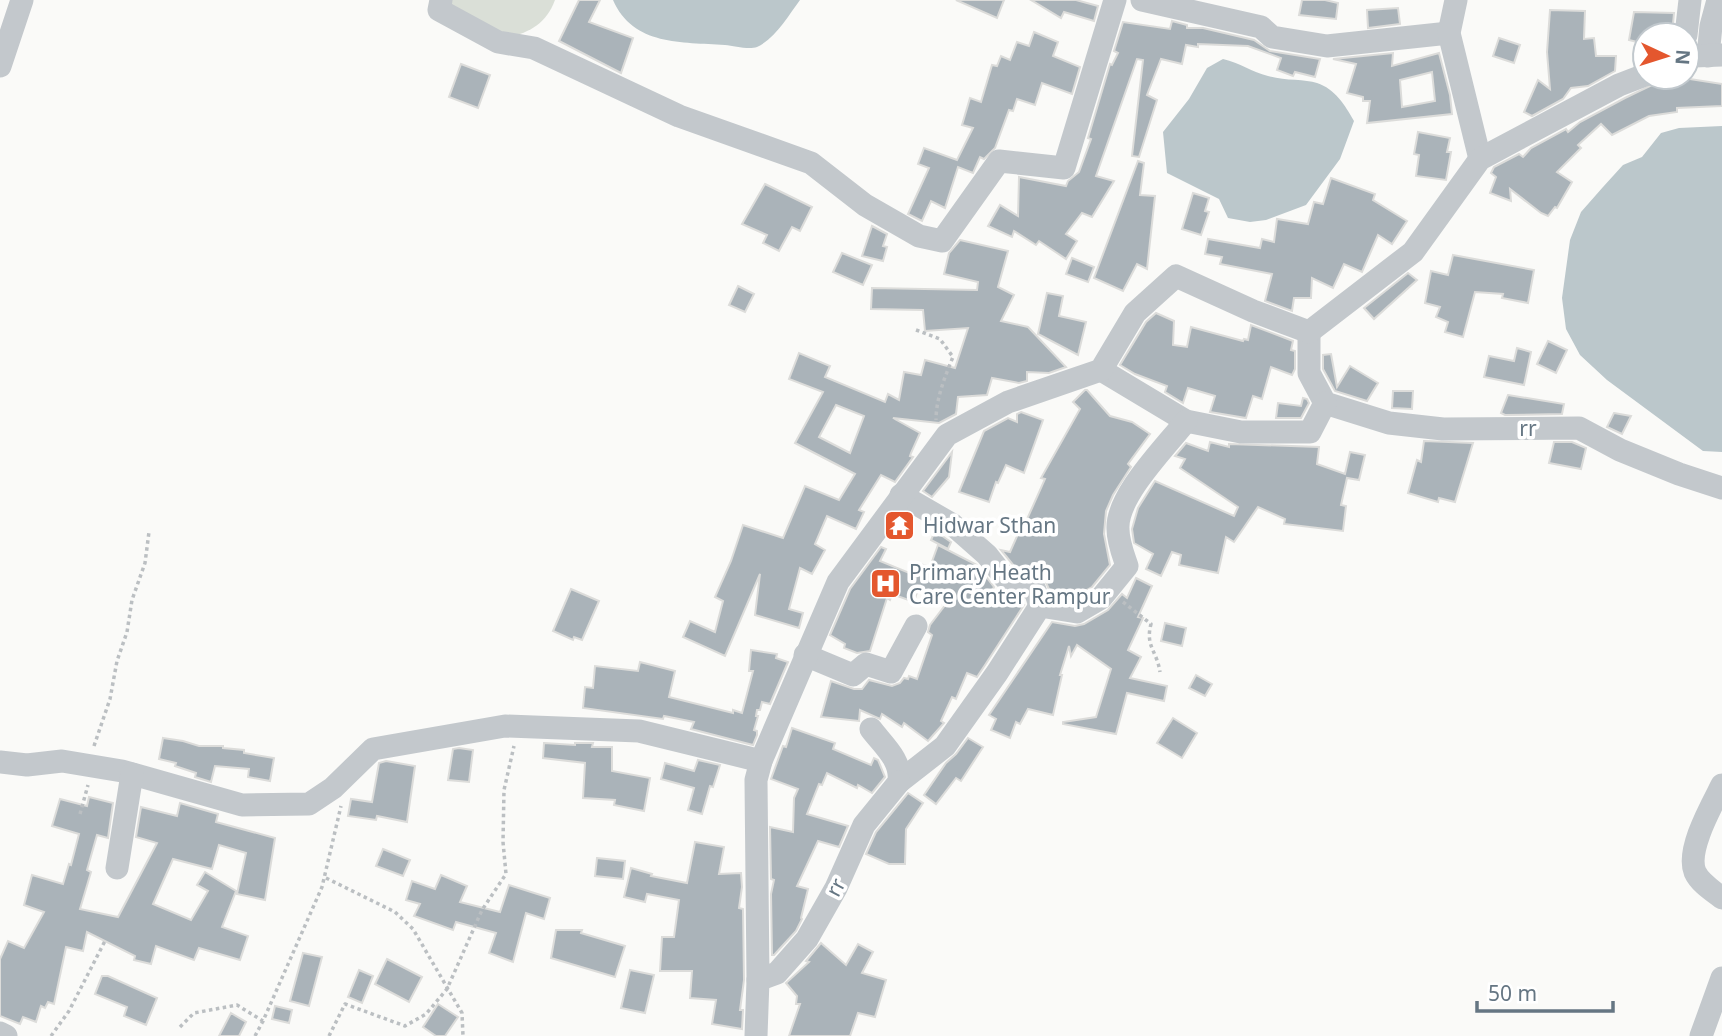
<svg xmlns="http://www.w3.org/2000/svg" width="1722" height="1036" viewBox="0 0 1722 1036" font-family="'Noto Sans',sans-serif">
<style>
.green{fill:#dadfd7}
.water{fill:#bbc7cb}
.building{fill:#aab3b9;stroke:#dcdcda;stroke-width:2;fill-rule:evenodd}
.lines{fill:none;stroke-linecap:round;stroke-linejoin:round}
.path{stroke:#bbbfc2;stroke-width:3.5;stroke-dasharray:3.5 3.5;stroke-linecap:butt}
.minor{stroke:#c3c8cc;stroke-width:23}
.labels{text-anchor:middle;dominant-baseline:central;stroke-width:7;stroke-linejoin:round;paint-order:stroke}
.street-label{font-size:21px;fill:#657683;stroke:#fff}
.poi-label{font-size:21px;fill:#657683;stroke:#fff;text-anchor:start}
</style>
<rect width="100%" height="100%" fill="#fafaf8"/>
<path class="green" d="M440,0H555C546,24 530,32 507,38Z"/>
<g class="water">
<path d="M613,0H800C788,16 776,38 757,47C749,50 734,46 725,45C682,42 633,46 613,0Z"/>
<path d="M1223,59C1240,63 1252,72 1268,76C1284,81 1305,79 1317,83C1335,89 1345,105 1354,121L1340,159L1306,205L1266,220L1250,222L1228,218L1219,199L1167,173L1163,132L1189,99L1207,68Z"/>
<path d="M1722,126V452L1703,451L1607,380L1580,355L1566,329L1562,298L1570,240L1581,212L1603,187L1623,165L1642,157L1661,133L1679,128Z"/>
</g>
<g class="building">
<path d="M579,0H600L589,22L633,38L621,73L559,41Z"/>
<path d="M956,0H1004L997,18Z"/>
<path d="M1031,0H1076L1098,6L1094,21L1064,12L1061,18Z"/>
<path d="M1302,0H1325L1338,3L1336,19L1299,15Z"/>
<path d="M1398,8L1400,24L1368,28L1367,10Z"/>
<path d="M1550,10L1585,11L1584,39L1594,38L1596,56H1616L1615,71L1588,86L1571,88L1563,99L1532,116L1524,112L1538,80L1550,89L1547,52Z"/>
<path d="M1634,12L1674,13L1672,35H1645V44L1629,40Z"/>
<path d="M1172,21L1187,25V28H1203L1254,40L1270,51L1320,59L1315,77L1295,72L1293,76L1277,70L1281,58L1248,46L1198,44V47L1186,45L1182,64L1161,59L1147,95L1157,100L1139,157L1132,156L1143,60L1137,59L1096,176L1114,181L1092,217L1082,213L1066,234L1077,241L1066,259L1039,241L1036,245L1014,231L1012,237L988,226L1000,205L1018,216L1019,177L1066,186L1068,181L1079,172L1091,139L1088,138L1110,64L1112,65L1118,53L1114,51L1123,22L1170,29Z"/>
<path d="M1034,32L1058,42L1053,56L1080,67L1072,94L1042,83L1035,105L1017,99L1013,111L1009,110L995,148L984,159L980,157L973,173L958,167L945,208L931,201L922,221L908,214L929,168L918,164L924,148L957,160L973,128L962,125L970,98L981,102L992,65L997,66L1001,56L1010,60L1017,42L1029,46Z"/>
<path d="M1499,38L1520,45L1514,63L1493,56Z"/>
<path d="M1393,53L1392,66L1439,53L1450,95L1452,114L1367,123L1370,101H1363V97L1347,93L1356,64L1333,59ZM1432,72L1435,101L1402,107L1400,80Z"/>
<path d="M461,64L490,75L478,108L449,97Z"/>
<path d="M1677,77L1722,84V106L1677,108V112L1649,116L1612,135L1601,124L1578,145L1581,148L1557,172L1572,182L1557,208L1555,207L1548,216L1541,213L1510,189L1511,201L1490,193L1496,177L1491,173L1494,167L1519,154L1523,157L1531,148L1566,129L1568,132L1580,122L1625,98L1656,83L1677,80Z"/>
<path d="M1418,132L1450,138L1447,152H1451L1446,180L1416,176L1419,155L1414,154Z"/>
<path d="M1138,161L1144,163L1140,195L1155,196L1147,269L1137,264L1123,291L1094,278Z"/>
<path d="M1331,178L1375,194L1373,200L1407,221L1392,244L1378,235L1362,272L1344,264L1333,288L1312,278L1311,298H1294L1292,311L1265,301L1272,274L1220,264L1222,257L1205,254L1208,239L1260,248L1262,239L1274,242L1277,219L1308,224L1314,202L1323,204Z"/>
<path d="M765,184L812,207L800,231L792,227L779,251L763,243L767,235L742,224Z"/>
<path d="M1193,193L1209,198L1205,211L1209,212L1201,235L1182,229Z"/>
<path d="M872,226L887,234L883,246L887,247L883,261L862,256Z"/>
<path d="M960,240L1008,251L998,287L1014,295L1001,321L1028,327L1066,367L1049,373L1027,372V381L1019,383L992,378L987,395L958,397L956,414L939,423L893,418L920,433L911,453L910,456L913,457L895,482L881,475L859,510L864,512L856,529L827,516L815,544L825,550L812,574L800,568L789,609L803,613L799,628L755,615L760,574L725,656L683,637L690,621L715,632L723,601L715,597L731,561L743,525L783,538L805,486L839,500L855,474L795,443L823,392L789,379L799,353L830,366L825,377L885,402L888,394L899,400L904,372L921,375L925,360L955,368L968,328L925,331L923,310L871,309L872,288L977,290L978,282L944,274L949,253ZM836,405L864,416L850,453L819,437Z"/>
<path d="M842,253L872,265L863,285L833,272Z"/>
<path d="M1453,255L1534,270L1528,303L1502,298L1503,294L1475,292L1463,337L1445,332L1448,322L1436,317L1440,307L1425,303L1431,271L1448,275Z"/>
<path d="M1072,258L1094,267L1088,282L1066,274Z"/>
<path d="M1408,273L1417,280L1374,319L1364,308Z"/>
<path d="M738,286L754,294L745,312L729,305Z"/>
<path d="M1047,293L1063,296L1059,316L1086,322L1078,355L1038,334Z"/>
<path d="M1156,313L1174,321L1173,345L1187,347L1191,327L1243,341L1244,339L1248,340L1251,325L1293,341L1291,350L1295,351V369L1292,375L1271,367L1262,399L1253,396L1246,418L1210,412L1215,396L1188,388L1183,403L1165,392L1167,386L1135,374L1120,365L1146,322Z"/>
<path d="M1548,341L1567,350L1556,373L1537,364Z"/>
<path d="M1517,348L1531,352L1524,385L1484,377L1489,356L1514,361Z"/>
<path d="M1331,354L1337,387L1350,366L1378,383L1367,401L1335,391L1323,369V355Z"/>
<path d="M1085,390H1087L1110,416L1132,422L1150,434L1128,464L1131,467L1113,495L1106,511L1104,534L1110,565L1092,587L1074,597L1051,594L1045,580L1014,566L1001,550L1010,552L1022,525L1024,526L1045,479L1041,478L1080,409L1073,402Z"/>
<path d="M1393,391H1413L1412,409L1392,408Z"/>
<path d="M1508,395L1564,404L1562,414L1505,415L1501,413Z"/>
<path d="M1303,398L1307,399L1309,403L1301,418H1276L1278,403L1301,406Z"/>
<path d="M1021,412L1043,420L1024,473L1006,465L998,483L996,482L989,502L959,492L984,431L1008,418L1017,422V414Z"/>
<path d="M1614,413L1631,416L1622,434L1607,427Z"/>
<path d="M1424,441L1473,443L1455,502L1439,498L1438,502L1408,493L1417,460L1421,462Z"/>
<path d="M1210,442L1229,447V444L1319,447L1317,464L1345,474L1350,452L1365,455L1359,480L1347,478L1341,505L1346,506L1343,531L1284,524L1285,519L1258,507L1234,542L1226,537L1218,573L1179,565L1181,555L1172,552L1161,576L1146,569L1153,554L1134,543L1132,529L1138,508L1155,481L1234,516L1238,507L1180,468L1185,459L1175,456L1186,443L1208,451Z"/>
<path d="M1554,442H1572L1586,448L1581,469L1549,463Z"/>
<path d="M952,452L949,477L932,497L923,491Z"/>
<path d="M935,531L951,542L948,549L931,540Z"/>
<path d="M938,545L977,565L994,587L992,591L1024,605L985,665L977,677L967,673L956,699L952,697L941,721L944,723L928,741L904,723L902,727L882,714L880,719L860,710L859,721L821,717L831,681L854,689H862L869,680L892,686L900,683L904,678L908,679L909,676L917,679L932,635L928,632L930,625L949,600L918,589L914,602L892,594L890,600L887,598L870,651L857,653L844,648L845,644L830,635L850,589L881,547L886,549L880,561L914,575L917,563L930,567Z"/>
<path d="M1136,578L1152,586L1138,617L1143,618L1128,650L1141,657L1130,678L1167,686L1164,701L1127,693L1116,734L1063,724V722L1096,717L1111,669L1077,645L1071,656L1069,646L1060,675H1062L1053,715L1028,709L1020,724L1016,722L1010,738L991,730L996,719L989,715L1052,622L1075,626L1084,624L1108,610L1122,594L1127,598Z"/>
<path d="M571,589L599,601L582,640L574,637L573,640L553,631Z"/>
<path d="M1165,623L1186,628L1182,646L1161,641Z"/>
<path d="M751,650L777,654L776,658L788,662L770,704L762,702L760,710H757L756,716H758L754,730L757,731V735L753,745L691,729L694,722L664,716L663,719L583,708L585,687L593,688L595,666L638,671L640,662L675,671L669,697L733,713V710L742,713L753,671H749Z"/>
<path d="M1196,675L1212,684L1205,696L1189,688Z"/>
<path d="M1173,718L1197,733L1182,758L1157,743Z"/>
<path d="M792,728L835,743L833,749L871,765L874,758L878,760L885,777L872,793L858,785L857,788L827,773L822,785L819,784L807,814L848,826L839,847L818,841L797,886L808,889L801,918L802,919L796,931L774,955H772L771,894L774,880L771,879L770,827L793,832L794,798L798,789L771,779L783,746L786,747Z"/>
<path d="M163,738L183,741L199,746H223V748L244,750V753L274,758L270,781L248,777L249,769L215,766L211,782L195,777L196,773L175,766L176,763L159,759Z"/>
<path d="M968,738L983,747L961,781L956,778L936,804L924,795L946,763L956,754Z"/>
<path d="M544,743L575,745V743H593L592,747H612V771L650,778L644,811L614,805L615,800L583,798L585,763L543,758Z"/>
<path d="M459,748L473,750L469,782L448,780L453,749Z"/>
<path d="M698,760L720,765L713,787L710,786L702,814L688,810L694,788L661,779L665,763L694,771Z"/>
<path d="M386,761L415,766L407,822L377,816L376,820L348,816L351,799L372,802L379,763Z"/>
<path d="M908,793L923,803L906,829L905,864H889L866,854L876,832Z"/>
<path d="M89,797L113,803L108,838L97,835L87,870L91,872L80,909L118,917L157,843L136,837L141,807L177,816L180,803L218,814L216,822L275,838L265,900L237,894L246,853L219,845L212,869L173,859L153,904L191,920L208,891L197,885L205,872L236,891L222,927L248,936L240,960L199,948L194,960L156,946L151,964L134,960L135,956L87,932L83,951L66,947L54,1004L48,1002L45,1008L41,1006L36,1022L23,1017L20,1024L0,1016V959L8,941L24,948L44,912L24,905L32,875L63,884L69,864L71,865L79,834L52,826L60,799L87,806Z"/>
<path d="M695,842L724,847L719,874L741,873L742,887L739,908L743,909L744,980L740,1010H743L742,1029L712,1024L716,1000L690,998L692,971H660L662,937H674L679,900L647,894L645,902L624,897L631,868L652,874L651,876L687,883Z"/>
<path d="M383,849L410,860L403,876L376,866Z"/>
<path d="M597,858L625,861L623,879L595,876Z"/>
<path d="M441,875L467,886L460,902L500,912L509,885L550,898L544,919L526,913L513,962L489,953L496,933L456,922L453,930L414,916L420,904L406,900L412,881L435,889Z"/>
<path d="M556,930H582L581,933L625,946L615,977L551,958Z"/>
<path d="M821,943L846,965L858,944L873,952L862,973L886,980L875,1017L858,1013L850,1036H789L800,1004H796L797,996L786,983L809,962L806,961Z"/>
<path d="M303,953L322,957L309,1006L290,1001Z"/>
<path d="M387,959L422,977L409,1002L375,984Z"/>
<path d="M359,970L373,976L362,1003L348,997Z"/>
<path d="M630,970L654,975L645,1013L621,1008Z"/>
<path d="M102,976H108L157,998L146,1025L124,1016L127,1007L95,994Z"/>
<path d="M438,1004L458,1017L445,1036H436L423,1027Z"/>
<path d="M275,1006L292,1010L289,1023L272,1019Z"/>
<path d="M231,1013L246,1022L239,1036H219Z"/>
</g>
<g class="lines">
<g class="path">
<path d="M916,330L940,339L953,357C945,376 936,399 936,420"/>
<path d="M1123,602L1151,624C1145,646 1157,651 1160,672"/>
<path d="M94,746L110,699L117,661L127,632L132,600L145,563L149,532"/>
<path d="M80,814L88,785"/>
<path d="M326,878L395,912L413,929L462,1013L463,1036"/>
<path d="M180,1027L194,1013L237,1005L263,1021L322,887L341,806"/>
<path d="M51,1036L69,1011L106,939"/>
<path d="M255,1036L263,1021"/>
<path d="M329,1036L345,1004L405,1026L426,1014L447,989L482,910L506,874L503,842L504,790L514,746"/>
</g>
<g class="minor">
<path d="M441,0L439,10L498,42L534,48L679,116L811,163L865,205L919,236L942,241L999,161L1064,168L1115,0"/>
<path d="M1142,0L1261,27L1272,37L1327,46L1449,33"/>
<path d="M1456,0L1449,33L1480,159"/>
<path d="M1686,35L1690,0"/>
<path d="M1708,56L1711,26L1718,0"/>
<path d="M1687,59L1694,56L1722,55"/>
<path d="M0,66L22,0"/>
<path d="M1309,332V373L1325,403L1389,423L1443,429L1579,428L1620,450L1679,474L1722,488"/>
<path d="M1101,370L1186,421L1241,432H1310L1325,403"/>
<path d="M901,495L953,525L987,555L1005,578L1035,590L1040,606"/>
<path d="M805,655L853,675L866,664L891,672L916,626"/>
<path d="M871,729C883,745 902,760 899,782L945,746L997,673L1040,606L1077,612L1101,598L1127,566C1123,554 1118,542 1118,529C1116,496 1166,447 1186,421"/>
<path d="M0,762L27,765L62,761L122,771L242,805L309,804L333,788L373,749L505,726L639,731L761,761"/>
<path d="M1722,785C1712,805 1686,850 1695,872C1700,883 1713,891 1722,898"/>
<path d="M117,868L132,774"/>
<path d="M758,980L777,973L807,939L836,888L864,825L899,782"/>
<path d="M0,1033L6,1036"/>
<path d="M756,1036L758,980L756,780L761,761L838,582L947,435L1008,402L1101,370L1135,313L1176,276L1253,311L1309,332L1413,252L1480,159L1619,85L1645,75"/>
<path d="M1701,1036L1722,978"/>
</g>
</g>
<defs>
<symbol id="temple-square" viewBox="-11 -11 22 22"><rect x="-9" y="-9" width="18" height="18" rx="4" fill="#e4572e" stroke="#fff"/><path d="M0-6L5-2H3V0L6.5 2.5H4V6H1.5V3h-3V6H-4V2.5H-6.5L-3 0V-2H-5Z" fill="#fff"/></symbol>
<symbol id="hospital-square" viewBox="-11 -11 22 22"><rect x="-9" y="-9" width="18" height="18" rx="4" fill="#e4572e" stroke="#fff"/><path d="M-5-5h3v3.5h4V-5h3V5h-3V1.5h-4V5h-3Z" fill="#fff"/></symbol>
</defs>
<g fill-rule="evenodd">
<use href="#temple-square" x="882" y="508" width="35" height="35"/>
<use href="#hospital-square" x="868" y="566" width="35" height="35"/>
</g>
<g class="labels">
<g class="street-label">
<text x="1528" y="428">rr</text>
<text transform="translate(835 887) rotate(-63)">rr</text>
</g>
<g class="poi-label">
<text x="923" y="525">Hidwar Sthan</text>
<text x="909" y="572">Primary Heath<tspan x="909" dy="24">Care Center Rampur</tspan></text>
</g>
</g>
<g transform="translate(1666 56) rotate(94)"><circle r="33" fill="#ffffff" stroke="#c1c8cd" stroke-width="2"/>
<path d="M0-5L12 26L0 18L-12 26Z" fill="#e4572e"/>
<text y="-10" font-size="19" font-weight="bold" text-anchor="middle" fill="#657683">N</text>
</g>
<path d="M1477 1001v10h136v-10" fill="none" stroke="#657683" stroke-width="3.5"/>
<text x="1488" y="1001" font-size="21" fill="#657683" stroke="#ffffff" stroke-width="5" paint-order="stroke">50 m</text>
</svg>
